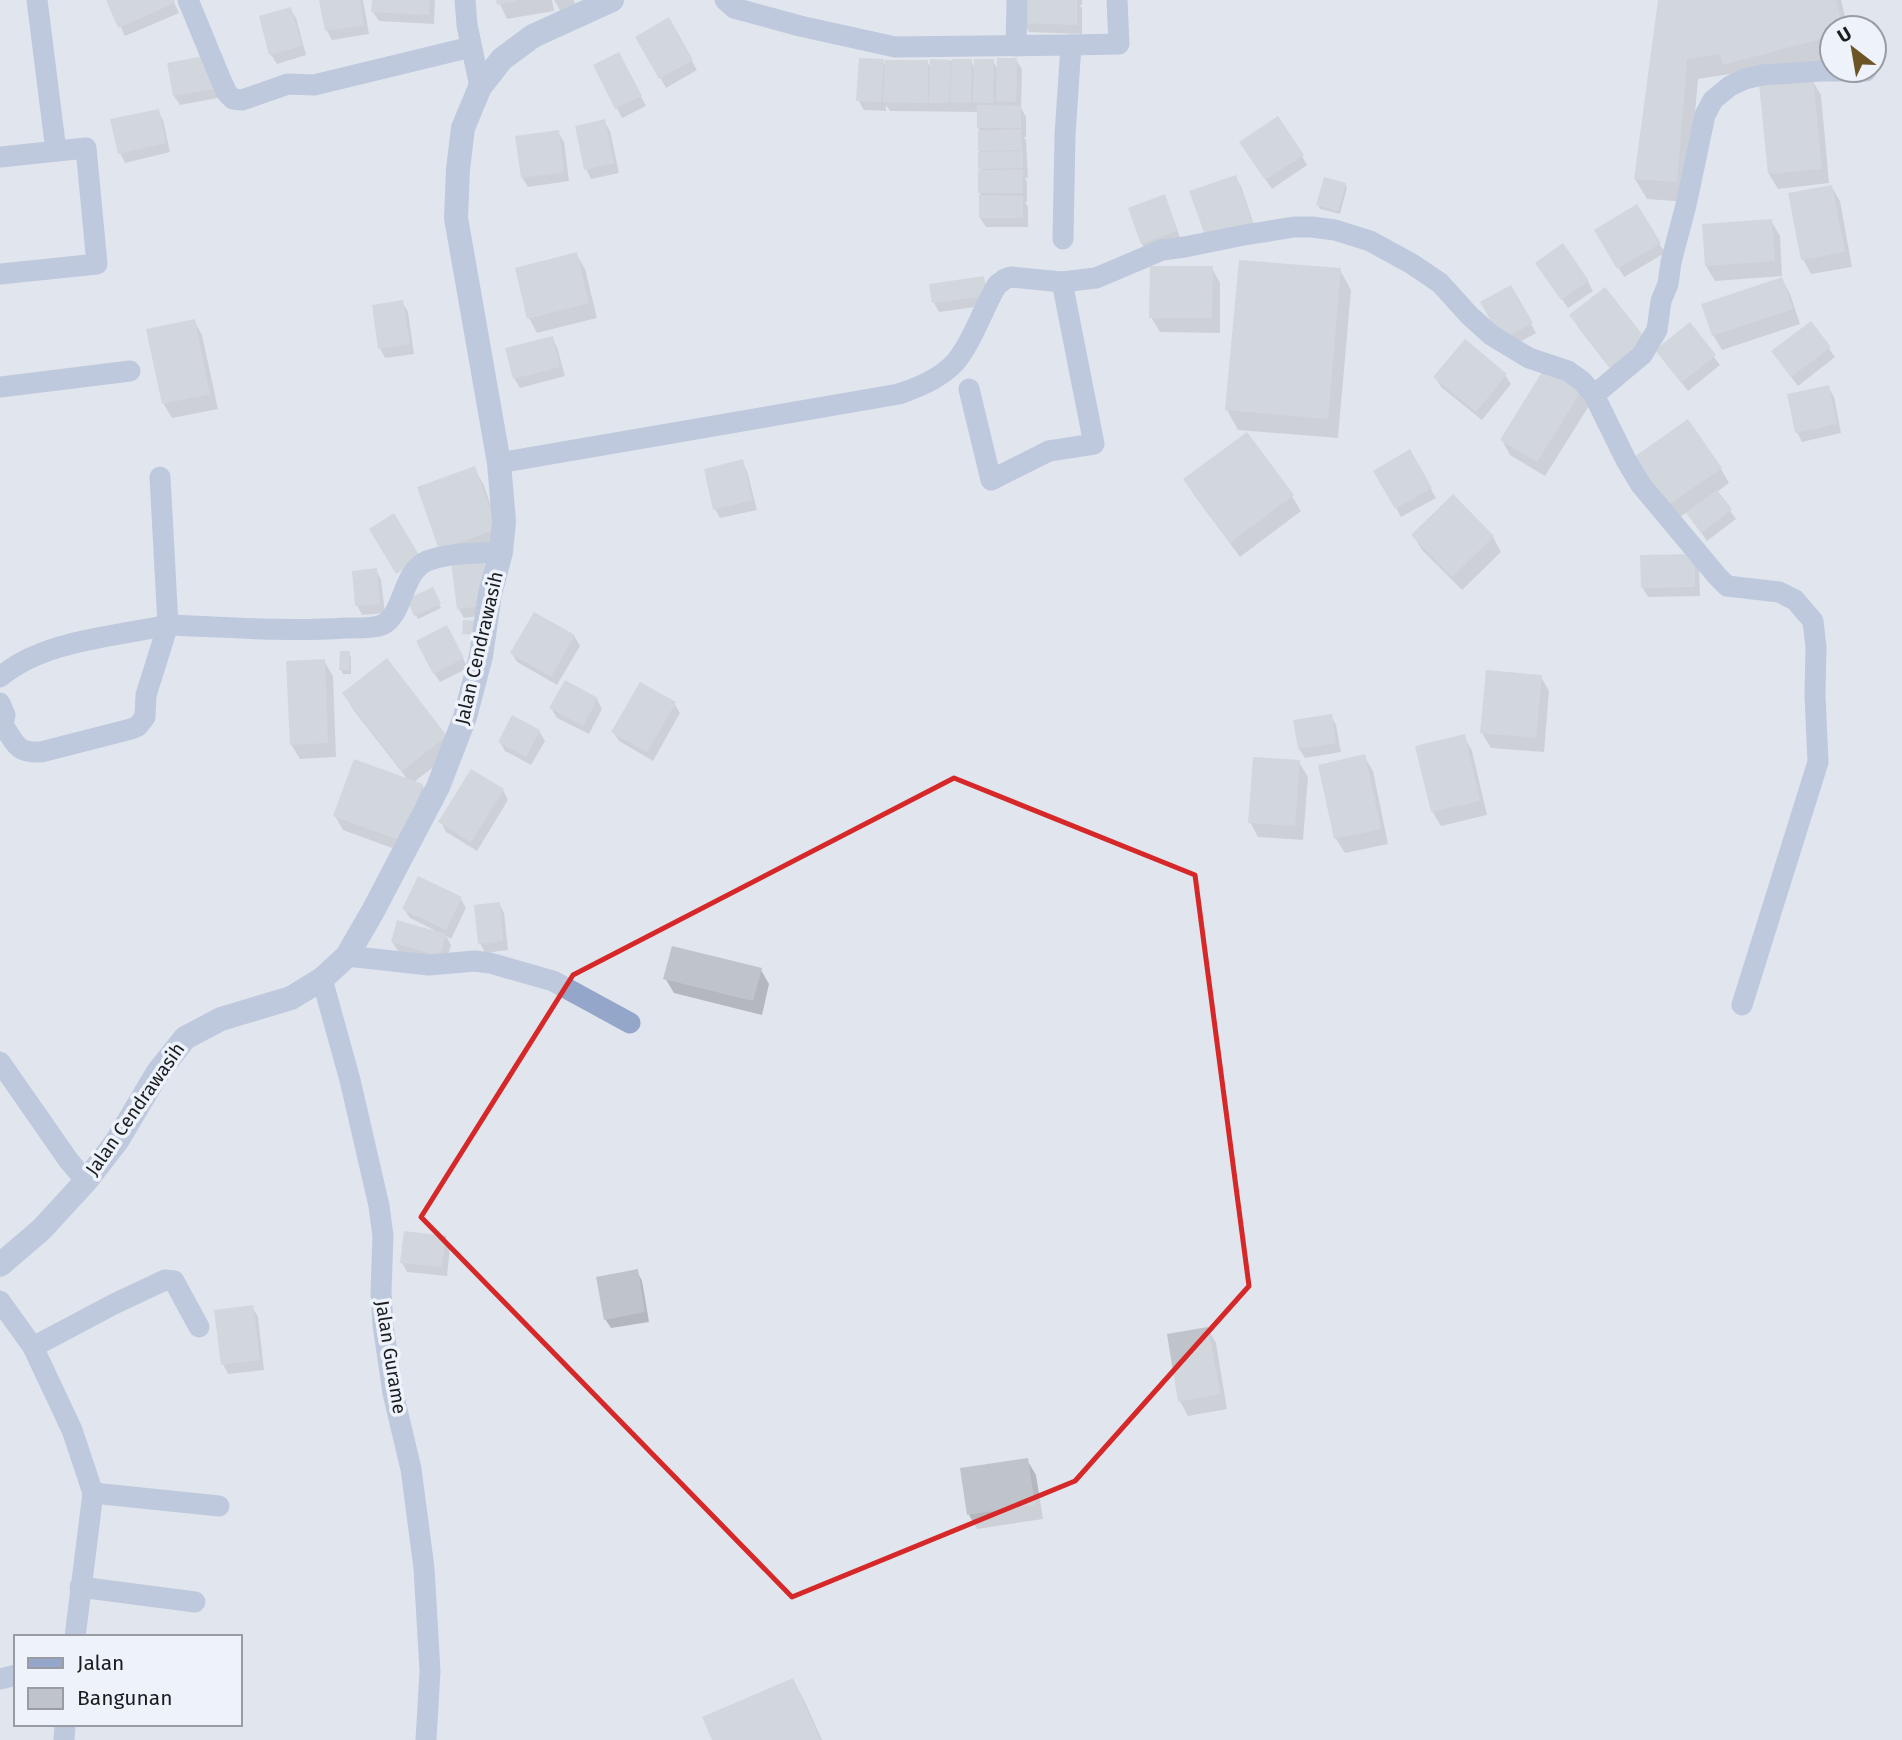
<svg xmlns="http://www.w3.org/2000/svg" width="1902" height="1740" viewBox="0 0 1902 1740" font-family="'Fira Sans',sans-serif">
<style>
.shadow{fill:#0003}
.building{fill:#bfc4cb}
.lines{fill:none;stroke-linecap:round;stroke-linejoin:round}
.minor{stroke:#94a7ca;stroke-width:21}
.tertiary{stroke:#94a7ca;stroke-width:24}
.marked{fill:none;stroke:#d62828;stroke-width:5;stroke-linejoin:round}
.labels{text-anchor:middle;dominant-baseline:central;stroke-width:7;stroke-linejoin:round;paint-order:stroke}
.street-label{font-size:19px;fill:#1a1c1f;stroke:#eef3fb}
</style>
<rect width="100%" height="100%" fill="#e1e5ed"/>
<g class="shadow">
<path d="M108,0H173L179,13L125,36Z"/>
<path d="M321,0H363L369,34L332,40L327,31Z"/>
<path d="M374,0H435L434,24L379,21L373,12Z"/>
<path d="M498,0H552L554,11L507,19Z"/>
<path d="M554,0H574L576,9L561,12Z"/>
<path d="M1025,0H1082V5H1080L1082,9V34L1029,32L1024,23Z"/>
<path d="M1660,0H1841L1848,28H1832V59L1736,84L1730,74L1698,79L1687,202L1647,199L1635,179Z"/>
<path d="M290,9L296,18L306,55L277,64L271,55L261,18Z"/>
<path d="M669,19L697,70L666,88L637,37Z"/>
<path d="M208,57L218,98L180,105L174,96Z"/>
<path d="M1016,60L1022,69L1021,108L1026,117V137H1024L1026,141L1028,178H1025L1027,182V202H1025L1028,207V227H986L980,218L982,197L979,192L982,172L980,168L979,132H981L978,128L979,112L890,111L886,105V111L864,110L858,100L883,61L886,68L927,62L932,69V61H971L975,69L993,61L998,70Z"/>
<path d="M624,64L646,106L622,118L595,66Z"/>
<path d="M1812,80L1821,95L1829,183L1778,189L1769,174L1761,85Z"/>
<path d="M158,111L163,120L170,152L125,163L120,153Z"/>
<path d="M604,121L610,131L619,173L591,179L586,169Z"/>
<path d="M558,132L564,142L569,181L528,187L522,177Z"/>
<path d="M1247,152L1302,156L1307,165L1272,189Z"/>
<path d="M1235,177L1241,186L1257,234L1208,240Z"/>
<path d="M1345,184L1347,188L1340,214L1320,209L1318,205Z"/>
<path d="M1831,186L1840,201L1852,267L1811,274L1803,259Z"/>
<path d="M1164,197L1169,206L1181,241L1148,253L1142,244Z"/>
<path d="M1636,206L1665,253L1624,277L1596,230Z"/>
<path d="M1771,221L1780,236L1782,276L1715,281L1706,266Z"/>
<path d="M576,254L585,269L597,318L537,333L529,318Z"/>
<path d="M1212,268L1220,283V333L1160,332L1151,317Z"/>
<path d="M1340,270L1351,290L1338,438L1238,430L1227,410Z"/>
<path d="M1543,272L1588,282L1593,291L1568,308Z"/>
<path d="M983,278L988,288L991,305L939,312L934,303Z"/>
<path d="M1782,279L1790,294L1800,324L1722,350L1713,335Z"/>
<path d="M1510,287L1536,333L1509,348Z"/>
<path d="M402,302L408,312L414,354L385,358L380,348Z"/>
<path d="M1571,315L1644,340L1620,381L1580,330Z"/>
<path d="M194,321L202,335L218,409L172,418L163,403Z"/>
<path d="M1811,323L1835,357L1798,386L1779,361Z"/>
<path d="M1690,325L1720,365L1688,391L1657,351Z"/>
<path d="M552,338L557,347L565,376L520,388L514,378Z"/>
<path d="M1505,375L1511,384L1482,420L1441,387L1435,377Z"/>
<path d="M1828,387L1834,397L1841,433L1802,442L1797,432Z"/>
<path d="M1581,391L1589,406L1545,476L1510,455L1502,440Z"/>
<path d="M1246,434L1292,496L1301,511L1240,557L1194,495L1185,480Z"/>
<path d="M1410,452L1436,498L1401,517L1376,471Z"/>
<path d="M742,461L747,471L757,510L720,518L715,509Z"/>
<path d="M474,469L483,483L504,544L441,550Z"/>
<path d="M1721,469L1729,483L1717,492L1736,519L1707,541L1687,512L1677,519L1644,472Z"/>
<path d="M1453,496L1493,537L1501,552L1462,590L1422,550L1413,535Z"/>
<path d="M1642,557L1699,565L1700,596L1648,597L1642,587Z"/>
<path d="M482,561L488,571L493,614L464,618L458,608Z"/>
<path d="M376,570L381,580L385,613L362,615L357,605Z"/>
<path d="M432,589L441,608L418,619L409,600Z"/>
<path d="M446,627L468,668L440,682L434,673Z"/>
<path d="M574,636L580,646L557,685L517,662L512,653Z"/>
<path d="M349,653L351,657V674H343L341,670Z"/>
<path d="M387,660L454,751L414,782L422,785L431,800L411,855L343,830L335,816L408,780L352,708L344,693Z"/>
<path d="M324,661L333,676L336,757L300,759L291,744Z"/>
<path d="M1541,677L1549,691L1544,752L1491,748L1482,733Z"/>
<path d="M597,699L602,709L589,734L557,718L551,708Z"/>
<path d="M674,703L680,713L653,761L619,741L613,732Z"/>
<path d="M1331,716L1336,725L1341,752L1305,758L1299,749L1295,722Z"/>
<path d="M539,731L545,741L531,765L505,751L500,742Z"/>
<path d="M1464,736L1472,751L1487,815L1441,826L1432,811Z"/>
<path d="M1364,756L1373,771L1388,844L1345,853L1336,839L1320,766Z"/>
<path d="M1299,762L1308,777L1303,840L1258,837L1250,822Z"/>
<path d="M503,790L508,800L477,851L446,832L441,822Z"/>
<path d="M461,899L466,908L451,939L446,936L451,945L445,965L398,951L392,942L433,932L434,930L410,918L404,909Z"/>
<path d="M499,904L504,913L508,950L485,953L480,943Z"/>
<path d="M761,970L769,984L762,1015L674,993L665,978Z"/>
<path d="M445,1238L450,1247L447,1276L407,1272L402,1263Z"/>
<path d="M637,1271L642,1281L649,1322L611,1328L605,1319Z"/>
<path d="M252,1307L258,1317L264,1370L228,1374L223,1364Z"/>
<path d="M1208,1329L1216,1343L1227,1409L1188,1416L1180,1401Z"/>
<path d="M1027,1460L1036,1475L1043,1519L977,1529L969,1515Z"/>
<path d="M793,1680L804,1700L822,1740H714Z"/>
</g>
<g class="building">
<path d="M106,0H174L175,3L118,28Z"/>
<path d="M319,0H360L364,25L325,31Z"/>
<path d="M372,0H430L429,15L371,12Z"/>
<path d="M496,0H516V1L497,5Z"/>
<path d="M1023,0H1077V25L1022,23Z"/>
<path d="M1658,0H1836L1843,28H1832V36L1723,65L1720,54L1687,59L1677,182L1634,179Z"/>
<path d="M291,7L302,46L269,55L259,16Z"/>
<path d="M669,17L693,60L659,79L635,37Z"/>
<path d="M619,52L642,96L615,109L593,65Z"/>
<path d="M209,55L214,89L173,96L167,63Z"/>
<path d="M859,58L884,59L881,102L856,101Z"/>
<path d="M997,58H1017L1016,102L996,101Z"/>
<path d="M930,59L951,60L949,103H929Z"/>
<path d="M952,59H972L971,103L950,102Z"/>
<path d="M974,59H994L993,103L973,102Z"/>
<path d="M885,60H928V103L883,102Z"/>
<path d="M1813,78L1822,169L1768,174L1759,84Z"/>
<path d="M977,105L1021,106V128H977Z"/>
<path d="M159,109L166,143L118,154L110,119Z"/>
<path d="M1278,116L1304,155L1265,180L1239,142Z"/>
<path d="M605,119L614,163L584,170L575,126Z"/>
<path d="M1021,129L1022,150L978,151V131Z"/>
<path d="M559,130L564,172L521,178L515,136Z"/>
<path d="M1023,151V168L978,169V152Z"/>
<path d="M978,170H1023L1022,193H978Z"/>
<path d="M1236,175L1253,224L1207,241L1189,191Z"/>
<path d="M1324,177L1346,183L1338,211L1316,205Z"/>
<path d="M1832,185L1845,252L1801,260L1788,193Z"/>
<path d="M1165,194L1177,231L1141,244L1128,208Z"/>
<path d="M979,195L1023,196V218H979Z"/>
<path d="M1637,204L1661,243L1617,269L1594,230Z"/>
<path d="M1772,219L1775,261L1705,266L1702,224Z"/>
<path d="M1563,243L1589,281L1561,300L1535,263Z"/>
<path d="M577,252L589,303L527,319L515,268Z"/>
<path d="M1239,260L1341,268L1328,419L1225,410Z"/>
<path d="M1150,266H1213L1212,318H1149Z"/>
<path d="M984,276L987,296L932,303L929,284Z"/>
<path d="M1782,277L1793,309L1712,336L1701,304Z"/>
<path d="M1511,285L1533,323L1502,340L1480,302Z"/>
<path d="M1605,287L1646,339L1610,367L1569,315Z"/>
<path d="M403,300L410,344L378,349L372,305Z"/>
<path d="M195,319L210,394L162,404L146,329Z"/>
<path d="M1811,321L1831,347L1791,377L1771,351Z"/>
<path d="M1690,322L1716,355L1681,383L1655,350Z"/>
<path d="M553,336L560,367L513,379L505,348Z"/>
<path d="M1465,339L1507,374L1476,412L1433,377Z"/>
<path d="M1545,367L1582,390L1537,462L1500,440Z"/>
<path d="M1829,385L1837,424L1795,433L1787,394Z"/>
<path d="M1688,419L1722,468L1668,505L1634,457Z"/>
<path d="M1247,432L1294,495L1230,543L1183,479Z"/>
<path d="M1410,449L1432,488L1395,509L1373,471Z"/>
<path d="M743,459L752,500L713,510L704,469Z"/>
<path d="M475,466L497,529L439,550L417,487Z"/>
<path d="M1717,490L1732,509L1701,533L1686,513Z"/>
<path d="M1453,494L1494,536L1452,577L1411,535Z"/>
<path d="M394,513L421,558L396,574L369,529Z"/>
<path d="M1695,554V587L1641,588L1640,555Z"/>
<path d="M483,559L489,605L457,609L451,563Z"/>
<path d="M377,568L380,604L355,606L352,571Z"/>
<path d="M433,587L441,604L414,616L407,599Z"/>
<path d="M534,612L575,635L551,677L510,653Z"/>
<path d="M463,620L479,621L478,635L462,634Z"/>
<path d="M447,625L464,658L433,674L416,641Z"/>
<path d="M340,651H350L349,670H339Z"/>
<path d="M387,658L447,736L402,771L342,693Z"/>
<path d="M325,659L328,743L290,745L286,661Z"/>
<path d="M1486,670L1542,675L1536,738L1480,733Z"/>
<path d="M565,680L598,698L583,726L549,708Z"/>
<path d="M640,682L676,702L647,752L611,732Z"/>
<path d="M1332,714L1336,743L1298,749L1293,720Z"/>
<path d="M512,715L540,730L526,757L498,742Z"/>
<path d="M1465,734L1480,801L1431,812L1415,746Z"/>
<path d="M1365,754L1381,829L1334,839L1318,765Z"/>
<path d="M1253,757L1300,760L1295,826L1248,823Z"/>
<path d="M354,759L423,784L402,841L333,816Z"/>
<path d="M471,769L504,789L471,842L438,822Z"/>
<path d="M418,876L462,897L446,930L402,909Z"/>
<path d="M500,902L503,941L478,944L474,905Z"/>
<path d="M397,920L446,934L440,956L391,942Z"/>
<path d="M672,946L762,968L753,1001L663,979Z"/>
<path d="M404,1231L446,1236L442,1267L400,1263Z"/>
<path d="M638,1269L645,1312L604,1320L596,1277Z"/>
<path d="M253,1305L260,1360L221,1365L214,1310Z"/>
<path d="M1208,1327L1220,1394L1178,1402L1167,1334Z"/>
<path d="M1028,1458L1035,1505L967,1515L960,1468Z"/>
<path d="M793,1678L820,1740H712L702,1717Z"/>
</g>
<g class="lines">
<g class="minor">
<path d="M37,0L56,151"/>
<path d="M188,0L221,80L227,93L233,99L242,100L288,84L314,85L471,47"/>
<path d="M465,0L467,25L480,87"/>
<path d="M725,0L734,8L800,26L895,47L1071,45L1065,135L1063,239"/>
<path d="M1071,45L1119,44L1117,0"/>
<path d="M1016,46L1017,0"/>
<path d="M0,157L86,148L97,264L0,274"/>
<path d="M0,387L130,371"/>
<path d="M969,389L991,480L1049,451L1094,444L1062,282"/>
<path d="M1594,395L1642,355L1657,330L1661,301L1668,284L1671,262L1686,205L1705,115L1713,100L1730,86L1745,79L1762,75L1821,71H1866"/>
<path d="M499,463L899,394C922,386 949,375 962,353C976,332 984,307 997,285L1005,279L1011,277L1062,282L1096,278L1162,250L1185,247L1244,235L1294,227H1312L1335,230L1370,241L1412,264L1440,283L1469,315L1491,335L1529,358L1568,371L1582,381L1594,395L1626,460L1641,485L1718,577L1727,586L1779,592L1795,600L1813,621L1816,647L1815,695L1818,762L1742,1005"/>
<path d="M0,677C44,640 113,637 168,625L160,477"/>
<path d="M0,703L5,715L3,725L0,727"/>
<path d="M3,725C16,744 16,753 41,752L131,729L138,726L145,717L146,695L168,625C227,627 286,632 345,628C356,628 372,629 382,625C405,614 401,572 427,561C449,552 478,554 501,552"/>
<path d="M347,956L429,965L475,961L490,963L553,981L630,1023"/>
<path d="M322,979L350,1080L379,1206L383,1236L381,1292L383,1325L393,1393L411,1469L424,1568L430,1671L426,1740"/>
<path d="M0,1062L69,1161L86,1181"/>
<path d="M0,1301L33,1347L72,1430L93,1493L75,1637"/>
<path d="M33,1347L114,1304L165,1280L174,1281L199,1327"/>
<path d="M93,1493L219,1506"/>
<path d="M80,1587L195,1602"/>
<path d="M0,1679L16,1675"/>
<path d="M64,1740L65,1724"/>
</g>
<path class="tertiary" d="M0,1265L42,1229L86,1181L117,1141L158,1072L185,1038L221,1019L291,998L322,979L347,956L373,911L438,787L465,717L481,656L490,594L501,552L504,521L499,463L456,218L458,169L463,128L480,87L502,59L533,36L612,0"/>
</g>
<path d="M0 0H1902V1740H0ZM954,778L1195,875L1249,1286L1075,1481L792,1597L421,1217L573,975Z" fill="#e1e5ed" fill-opacity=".55" fill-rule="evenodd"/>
<path class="marked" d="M954,778L1195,875L1249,1286L1075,1481L792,1597L421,1217L573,975Z"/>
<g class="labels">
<g class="street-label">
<text transform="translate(479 648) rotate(-77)">Jalan Cendrawasih</text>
<text transform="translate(135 1109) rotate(-55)">Jalan Cendrawasih</text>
<text transform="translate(391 1357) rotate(81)">Jalan Gurame</text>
</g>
</g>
<rect x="14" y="1635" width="228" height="91" fill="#eef3fb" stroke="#999da3" stroke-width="2"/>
<rect x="28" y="1658" width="35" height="10" fill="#94a7ca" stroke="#999da3" stroke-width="2"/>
<text x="77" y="1670" font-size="21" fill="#1a1c1f">Jalan</text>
<rect x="28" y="1688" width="35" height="21" fill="#bfc4cb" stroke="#999da3" stroke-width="2"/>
<text x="77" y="1705" font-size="21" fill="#1a1c1f">Bangunan</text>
<g transform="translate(1853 49) rotate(329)"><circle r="33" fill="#eef3fb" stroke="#999da3" stroke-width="2"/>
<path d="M0-5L12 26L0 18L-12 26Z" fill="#6c5424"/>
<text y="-10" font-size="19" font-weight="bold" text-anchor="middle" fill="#1a1c1f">U</text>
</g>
</svg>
